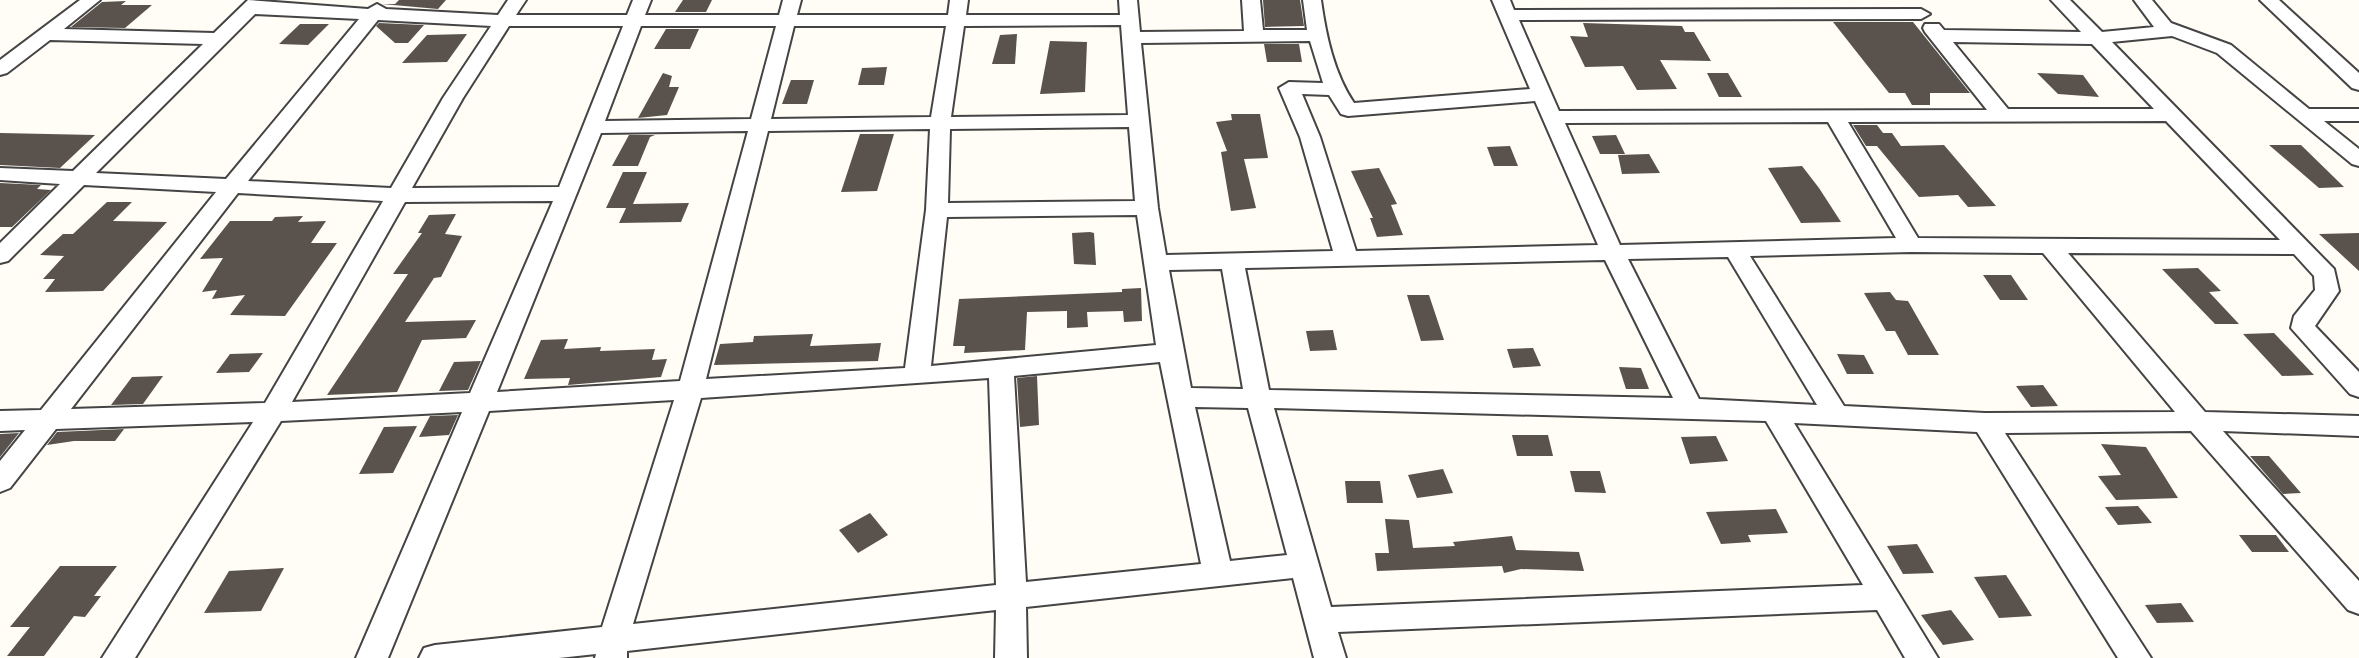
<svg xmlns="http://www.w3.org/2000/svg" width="2359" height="658" viewBox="0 0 2359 658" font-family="Merriweather,serif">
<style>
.building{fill:#5a524d}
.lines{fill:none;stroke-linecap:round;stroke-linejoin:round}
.minor-casing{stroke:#444;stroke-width:4}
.minor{fill:#fff;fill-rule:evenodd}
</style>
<rect width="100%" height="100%" fill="#fffdf5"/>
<g class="building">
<path d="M399,0H446L438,9L382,4H395Z"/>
<path d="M683,0H712L706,12H675Z"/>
<path d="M1263,0H1300L1304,26L1265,27Z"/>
<path d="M126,1L121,5H152L125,28L71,27L102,2Z"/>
<path d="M1833,22H1913L1970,93H1930V105H1912L1905,93H1889Z"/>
<path d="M379,23L424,25L408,43H395L376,26Z"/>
<path d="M1583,23L1682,26L1685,32H1694L1711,61L1660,60L1677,89L1637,90L1623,66L1585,67L1570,36L1588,37Z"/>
<path d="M300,24H329L308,45L279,44Z"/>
<path d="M666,29H699L690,49H654Z"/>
<path d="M467,34L447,62L402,63L427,35Z"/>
<path d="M1017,34L1015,64H992L1000,35Z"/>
<path d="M1050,41L1087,42L1085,92L1040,94Z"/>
<path d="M1264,44H1299L1302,62H1267Z"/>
<path d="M887,67L884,85H858L862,68Z"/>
<path d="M663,73L672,76L669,87H679L667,115L638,118Z"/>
<path d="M1707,73H1728L1742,97H1719Z"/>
<path d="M2037,73L2083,75L2099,97L2058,94Z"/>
<path d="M791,80H814L807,104H782Z"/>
<path d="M1231,114H1260L1268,158L1244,159L1256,208L1231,211L1221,152L1227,151L1216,122L1232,120Z"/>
<path d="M1853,125H1877L1883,133H1892L1901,146L1944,145L1996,206L1968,207L1958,195L1919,197L1877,146H1866Z"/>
<path d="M0,133L95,135L60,168L0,165Z"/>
<path d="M860,134H894L877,191L841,192Z"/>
<path d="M629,135H655L650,137L638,166H612Z"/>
<path d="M1616,135L1625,154H1600L1592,136Z"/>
<path d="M2269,145H2301L2344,187L2319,188Z"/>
<path d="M1510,146L1518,166H1494L1487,147Z"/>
<path d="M1649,154L1660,173L1622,174L1618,155Z"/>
<path d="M1802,166L1819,188L1841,222L1801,223L1768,168Z"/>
<path d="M1379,168L1397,204L1391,205L1403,235L1377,237L1370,218H1373L1351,171Z"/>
<path d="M623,172H647L633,204L689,203L681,222L619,223L626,208H606Z"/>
<path d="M0,183L41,185L37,189L51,190L12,227H0Z"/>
<path d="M107,202H132L113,221L167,222L103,291L45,292L55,279H43L64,256L40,255L63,234H73Z"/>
<path d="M456,214L445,234L462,236L441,277L434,278L405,322L476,320L466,338L422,340L397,392L327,395L408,274H393L422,233H418L429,215Z"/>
<path d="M303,216L298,222L326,221L311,243H337L285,316L230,315L245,295L212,299L217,290L202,292L223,258L200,259L230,221H272L275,217Z"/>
<path d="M1090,232L1094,233L1096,265L1074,264L1072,233Z"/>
<path d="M2359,233V271L2319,234Z"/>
<path d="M2198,268L2221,291L2209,292L2239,324H2215L2162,269Z"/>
<path d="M1983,275H2011L2028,300H2000Z"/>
<path d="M1141,288L1142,321L1124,322L1123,311L1087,312L1088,327L1067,328V311L1027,312L1025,350L964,353L965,346H953L959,299L1122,292V289Z"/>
<path d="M1890,292L1896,300L1908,301L1939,355H1908L1895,331H1886L1864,293Z"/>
<path d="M1407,295H1429L1444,340L1421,341Z"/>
<path d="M1333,330L1337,350L1310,351L1306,331Z"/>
<path d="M2274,333L2314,375L2282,376L2243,334Z"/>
<path d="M813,334L810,346L881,343L878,361L714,365L720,344L753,342L754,336Z"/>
<path d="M568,339L564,349L601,347L600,351L655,349L652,360L667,359L661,377L568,385L570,378L524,379L541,340Z"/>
<path d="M1533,348L1541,366L1513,368L1507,349Z"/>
<path d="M263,353L249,372L216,373L230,354Z"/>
<path d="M1837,354L1864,355L1874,374H1847Z"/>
<path d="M481,361L468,390L439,391L454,362Z"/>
<path d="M1619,367L1641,368L1649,389H1626Z"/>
<path d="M163,376L143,404L111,405L132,377Z"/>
<path d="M1037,376L1039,425L1020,427L1017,378Z"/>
<path d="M2043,385L2058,406L2031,407L2016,386Z"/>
<path d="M458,415L449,435L419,437L430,416Z"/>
<path d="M417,426L393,473L359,474L384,427Z"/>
<path d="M124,429L115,441H74L47,445L57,432Z"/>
<path d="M19,433L0,457V434Z"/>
<path d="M1512,435H1548L1553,456H1517Z"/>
<path d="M1716,436L1728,461L1690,464L1681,437Z"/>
<path d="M2101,444L2146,447L2178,498L2116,500L2098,476L2121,475Z"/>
<path d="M2250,456H2269L2301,493L2283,494Z"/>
<path d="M1443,469L1453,493L1417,498L1408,475Z"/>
<path d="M1570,471H1600L1606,493L1575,492Z"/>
<path d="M1345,481H1380L1383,503H1347Z"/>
<path d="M2138,506L2152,523L2118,525L2105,507Z"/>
<path d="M1776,509L1788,533L1748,535L1751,542L1721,544L1706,512Z"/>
<path d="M870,513L888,535L858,553L839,530Z"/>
<path d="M1385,519L1409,520L1413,548L1455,546L1453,542L1512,536L1516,550L1579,552L1584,571L1521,569L1504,573L1502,566L1377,571L1375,553H1389Z"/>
<path d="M2239,535H2276L2289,552H2252Z"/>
<path d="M1917,544L1934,573L1903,574L1887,546Z"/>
<path d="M60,566H117L94,596H101L85,617L74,616L44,656H7L30,627H10Z"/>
<path d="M284,568L261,611L204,613L229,571Z"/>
<path d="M2006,575L2032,616L1999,618L1974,577Z"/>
<path d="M2181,603L2194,622L2157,623L2145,605Z"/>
<path d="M1951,610L1974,640L1943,645L1921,615Z"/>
</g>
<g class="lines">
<defs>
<g id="minor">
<path d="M80,0H100L64,29L214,33L248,0L368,9L377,4L386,9L498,15L508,0H526L516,15H627L633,0H651L645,15H779L783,0H801L797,15H948L950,0H968L966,15H1120L1119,0H1137L1140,32L1244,31L1242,0H1260L1263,30H1307L1303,0H1321C1326,36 1334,73 1354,103L1530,89L1492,0H1510L1514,10L1921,9L1930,14L1921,19L1519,20L1559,111L1987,110L1925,32L1923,28L1925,24H1939L1944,30L2081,32L2051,0H2070L2102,32L2154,27L2134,0H2152L2171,23L2231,45L2309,109H2359V121H2324L2359,149V166L2352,164L2217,53L2172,36L2112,42L2334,269L2339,291L2315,326L2359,372V397L2350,394L2291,328L2294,316L2315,290L2314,276L2294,254L2068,253L2205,412L2359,416V436L2223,431L2359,581V614L2348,610L2191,431L2005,433L2151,658H2118L1977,432L1794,423L1938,658H1905L1877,610L1338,632L1346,658H1314L1293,578L1026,607L1027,658H995L996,610L627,651V658H595L596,654L559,658H419L424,648L435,645L602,627L674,400L489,411L388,658H356L462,412L281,421L135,658H102L253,422L56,429L10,488L0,492V461L25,430L0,431V411L41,410L216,192L84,185L8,261L0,263V243L60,184L0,180V168L73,171L203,44L50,40L7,73L0,75V60ZM255,14L359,19L226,179L96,173ZM378,20L491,26L443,98L391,188L248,181ZM1121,25L1128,115L951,117L964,26ZM509,26H623L559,187L412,188L463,98ZM641,26H776L751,119L605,121ZM794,26H946L931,117L771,119ZM1310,41L1323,83L1289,82L1279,88L1300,137L1333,251L1166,255L1158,208L1141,43ZM1953,42L2092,44L2154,109H2008ZM1302,94L1329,95L1341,114L1348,116L1535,101L1598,245L1356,251L1320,137ZM2166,121L2280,240L1918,238L1848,122ZM1828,122L1896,238L1620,245L1565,123ZM1129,127L1135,201L948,203L950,129ZM930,129L926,210L905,368L706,379L768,131ZM748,131L680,381L497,392L601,133ZM238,193L383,201L265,403L71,409ZM553,201L470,393L292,402L405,202ZM1137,215L1156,345L931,366L947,217ZM1911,252L2043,253L2175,412L1985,413L1844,406L1750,256ZM1728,257L1817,405L1699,399L1628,259ZM1605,260L1673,398L1269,390L1245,268ZM1222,269L1243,389L1191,388L1169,270ZM1160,362L1201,564L1026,582L1014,376ZM989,378L996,585L633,624L701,398ZM1195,407L1248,408L1287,555L1230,561ZM1274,408L1766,421L1863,585L1331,607Z"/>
<path d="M2260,0H2279L2359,73V90L2352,88Z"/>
</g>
</defs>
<use href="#minor" class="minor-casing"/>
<use href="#minor" class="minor"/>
</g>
</svg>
